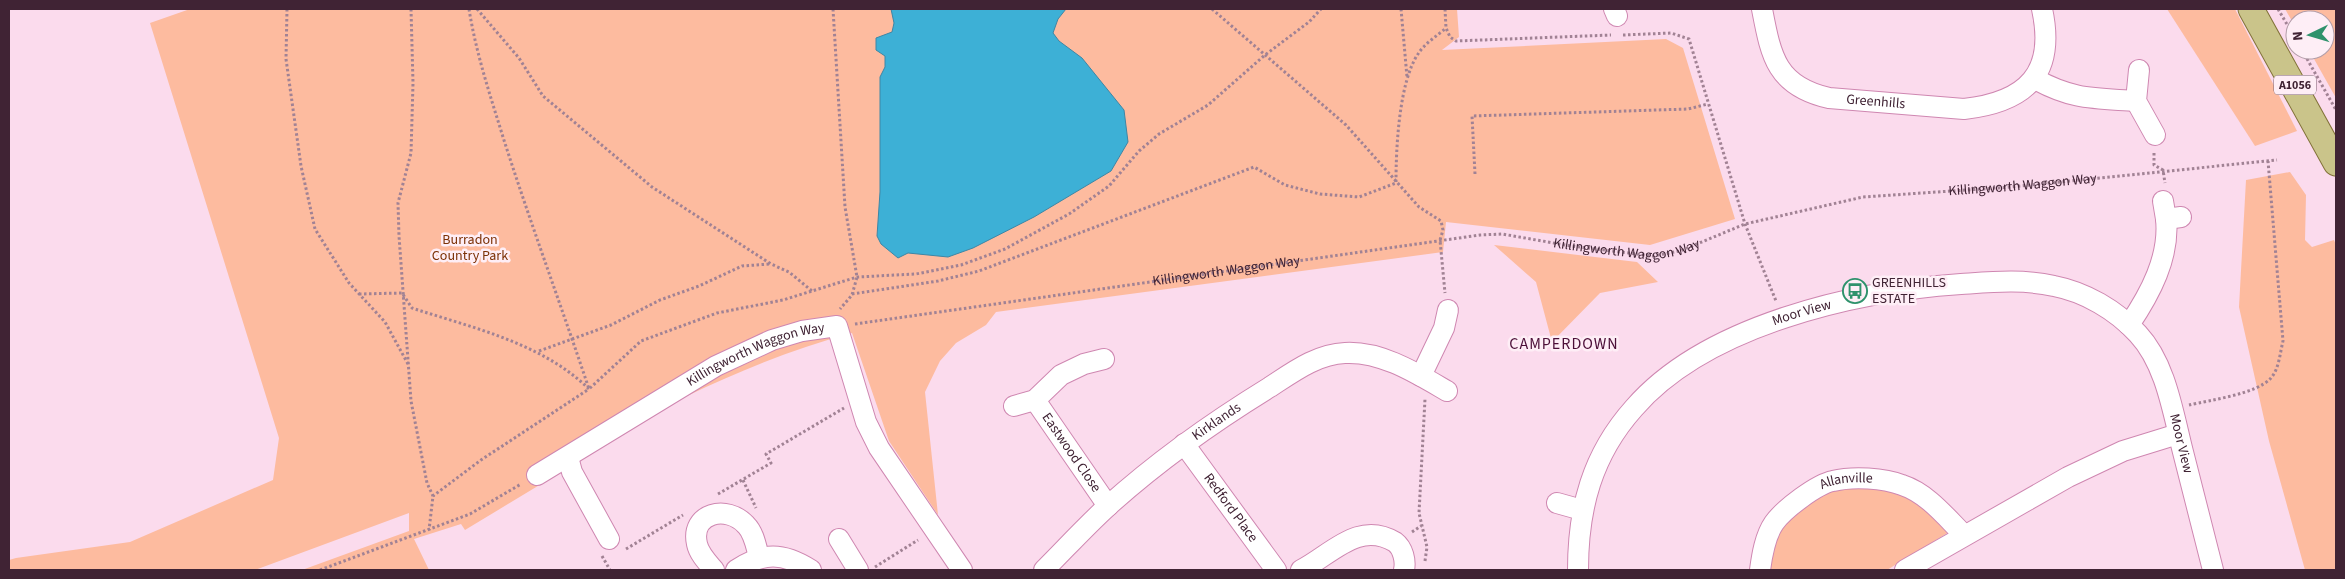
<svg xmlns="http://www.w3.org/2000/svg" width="2345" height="579" viewBox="0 0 2345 579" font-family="'Source Sans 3',sans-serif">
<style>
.green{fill:#fdbb9f}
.water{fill:#3db0d6;stroke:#3e86a5}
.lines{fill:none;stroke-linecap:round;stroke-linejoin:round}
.minor-casing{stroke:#cf87b1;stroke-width:22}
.major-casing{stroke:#827239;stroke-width:27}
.path{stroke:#a18294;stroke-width:3;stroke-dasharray:2.5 2.5;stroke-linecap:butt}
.minor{stroke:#fff;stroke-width:20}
.major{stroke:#cac48a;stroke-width:25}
.labels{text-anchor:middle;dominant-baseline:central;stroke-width:5;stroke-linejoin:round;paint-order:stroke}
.shield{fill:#feeef6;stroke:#79606e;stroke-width:1}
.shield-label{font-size:12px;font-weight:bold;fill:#402334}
.street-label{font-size:14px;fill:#402334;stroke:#feeef6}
.park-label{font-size:14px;fill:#7c3106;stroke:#feeef6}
.poi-label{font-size:14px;fill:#402334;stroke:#feeef6;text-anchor:start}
.quarter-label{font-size:16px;letter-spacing:1px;fill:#4c0f38;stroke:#feeef6}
</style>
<rect width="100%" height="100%" fill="#fbdbed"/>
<g class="green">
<path d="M190,9H1457L1459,37L1442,50L1666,39L1683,48L1735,219L1650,245L1446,222L1443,252L996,312L986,325L956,343L940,361L925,392L938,515L889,441L852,333C795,348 740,371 687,396L465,530L461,524L414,539L429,570H302L409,531V513L255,570H9V560L16,558L130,542L273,480L279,438L150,23Z"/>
<path d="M2167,9H2235L2297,131L2255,146Z"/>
<path d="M2285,9H2336V98L2309,50H2325V20H2295V26Z"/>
<path d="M2290,172L2306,195L2305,240L2312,247L2334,240L2336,245V570H2305L2269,441L2239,307L2246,180Z"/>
<path d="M1494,245L1637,262L1658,282L1600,293L1552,342L1536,282Z"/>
<path d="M1874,485L1919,502L1949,532L1887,570H1768L1770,553L1780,527L1802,505L1834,488Z"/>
</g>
<path class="water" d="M891,9H1066L1058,19L1053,33L1059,41L1082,58L1124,110L1128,142L1111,171L1034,217L973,248L948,257L908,253L898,258L881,244L877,236L880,192V77L885,67V56L876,50V38L892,32L894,23Z"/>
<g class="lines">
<defs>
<g id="minor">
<path d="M1614,9L1617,16"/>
<path id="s2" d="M1762,9C1771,56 1776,86 1829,98L1964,109C2027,102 2056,73 2042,9"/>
<path d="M2139,70L2136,101L2155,135"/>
<path d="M2035,79C2073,100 2094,98 2136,101"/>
<path d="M2163,201L2166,219L2181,217"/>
<path d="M2129,325C2150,294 2170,257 2166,219"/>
<path d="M1421,376L1444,328L1448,310"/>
<path id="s3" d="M1035,400L1108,506"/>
<path d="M1014,406L1035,400L1061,375L1084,364L1104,359"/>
<path id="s4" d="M1184,444L1276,570"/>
<path d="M568,457L572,472L609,539"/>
<path id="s5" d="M537,475L716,366L772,340L802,331L837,326L866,422L879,448L962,570"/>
<path d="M1557,503L1582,510"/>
<path d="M839,539L858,570"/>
<path d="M714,570C708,563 699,554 697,544C690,513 727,504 746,525C754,533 756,546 759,557"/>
<path d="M736,570C763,552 783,552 811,570"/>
<path id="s6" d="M1044,570C1065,549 1086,526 1108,506C1158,461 1213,422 1270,387C1293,372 1317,354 1345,353C1381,351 1416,373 1447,391"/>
<path d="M1301,570C1331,555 1358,520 1395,542C1403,548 1406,561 1404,570"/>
<path id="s7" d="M1578,570C1578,508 1592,455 1634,408C1706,325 1856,291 1961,284C1992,282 2023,279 2054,286C2085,292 2116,310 2138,334C2166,364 2173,413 2183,452C2193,491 2203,531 2213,570"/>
<path id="s8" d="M1760,570C1762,555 1765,536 1774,523C1784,509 1817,484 1833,481C1853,476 1884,478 1902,485C1927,493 1946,517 1964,535"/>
<path d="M1905,570L2068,477L2123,451L2178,434"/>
</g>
<path id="major" d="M2251,9L2336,163"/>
</defs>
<use href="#minor" class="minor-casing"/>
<use href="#major" class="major-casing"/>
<g class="path">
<path d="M287,9L286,59L301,166L315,229L349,283L385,322L408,364"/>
<path d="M411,9L413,83L411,153L398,203L399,236L411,401L427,483L433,496L429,530"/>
<path d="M469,9C476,53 490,95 503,137C530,222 561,305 589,389L641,341L717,313L783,300L857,277L916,274L961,265L1005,249L1069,214L1109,186L1139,151L1159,134L1208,105L1265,55L1309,22L1321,9"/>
<path d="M477,9L519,58L543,96L652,187L771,264L789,272L812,291"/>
<path d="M833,9L845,207L857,277L852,295L840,309"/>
<path d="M1212,9L1346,125L1419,207L1441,221L1443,230L1440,240L1445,293"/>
<path d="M1401,9L1407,77"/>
<path d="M1445,9L1446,28L1450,37L1456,41L1611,35"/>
<path d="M2278,9L2295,38"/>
<path d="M1623,35L1671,33L1689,39L1745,224L1776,301"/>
<path d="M2302,50L2336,110"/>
<path d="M2154,153V165L2163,170L2165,183"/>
<path d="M1475,174L1472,116L1688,109L1708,104"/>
<path d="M1396,182C1396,148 1399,82 1418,54C1424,44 1437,36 1446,28"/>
<path d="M359,294L402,293L412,308C473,328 542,343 589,389L481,460L433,496"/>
<path d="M852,294L938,281L979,271L1254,167L1285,185L1320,194L1359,197L1396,183"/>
<path id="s1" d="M855,324L1480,235L1502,234L1571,246L1653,256L1680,251L1745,224L1863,197L2011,187L2277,160"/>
<path d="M539,351L611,325L660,300L699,286L742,266L770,264"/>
<path d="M2189,405C2210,400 2257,394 2271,378C2279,369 2280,353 2283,341L2268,161"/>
<path d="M743,480L756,508"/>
<path d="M718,494L771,463L766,454L844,408"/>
<path d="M1412,532L1421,526"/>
<path d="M626,549L683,515"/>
<path d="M602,556L610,570"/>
<path d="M1425,561L1427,547L1419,513L1425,399"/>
<path d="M875,567L918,540"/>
<path d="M320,570L470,514L521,484"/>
</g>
<use href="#minor" class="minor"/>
<use href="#major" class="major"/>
</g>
<defs>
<symbol id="bus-ring" viewBox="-11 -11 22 22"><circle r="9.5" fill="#feeef6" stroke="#2f926c" stroke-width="1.5"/><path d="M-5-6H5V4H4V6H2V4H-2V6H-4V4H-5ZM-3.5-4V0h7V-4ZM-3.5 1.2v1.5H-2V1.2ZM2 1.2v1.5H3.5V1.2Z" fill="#2f926c"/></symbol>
</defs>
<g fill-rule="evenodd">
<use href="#bus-ring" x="1841" y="277" width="28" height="28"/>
</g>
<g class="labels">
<rect class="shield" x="2274" y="75.5" width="42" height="19" rx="4"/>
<g class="shield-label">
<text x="2295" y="85">A1056</text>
</g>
<g class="street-label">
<text stroke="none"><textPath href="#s2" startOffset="168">Greenhills</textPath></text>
<text stroke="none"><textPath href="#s1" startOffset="1185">Killingworth Waggon Way</textPath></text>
<text stroke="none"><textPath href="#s1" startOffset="780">Killingworth Waggon Way</textPath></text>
<text stroke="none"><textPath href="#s1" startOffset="375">Killingworth Waggon Way</textPath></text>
<text stroke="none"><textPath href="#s7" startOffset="371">Moor View</textPath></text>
<text stroke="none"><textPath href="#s5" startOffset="251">Killingworth Waggon Way</textPath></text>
<text stroke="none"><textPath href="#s6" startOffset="228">Kirklands</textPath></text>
<text stroke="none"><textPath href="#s7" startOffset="844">Moor View</textPath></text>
<text stroke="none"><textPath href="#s3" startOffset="64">Eastwood Close</textPath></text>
<text stroke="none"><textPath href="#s8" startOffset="136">Allanville</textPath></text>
<text stroke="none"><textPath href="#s4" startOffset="79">Redford Place</textPath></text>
</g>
<g class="park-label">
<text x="470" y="240">Burradon<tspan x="470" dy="16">Country Park</tspan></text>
</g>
<g class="poi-label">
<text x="1872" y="283">GREENHILLS<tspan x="1872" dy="16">ESTATE</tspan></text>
</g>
<g class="quarter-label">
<text x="1564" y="344">CAMPERDOWN</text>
</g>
</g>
<rect width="2345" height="579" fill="none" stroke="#402334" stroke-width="20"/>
<g transform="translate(2310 35) rotate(265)"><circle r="24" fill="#feeef6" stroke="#b29da8"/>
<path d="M0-4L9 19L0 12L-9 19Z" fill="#2f926c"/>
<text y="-8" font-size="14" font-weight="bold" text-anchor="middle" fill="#402334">N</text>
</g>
</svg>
